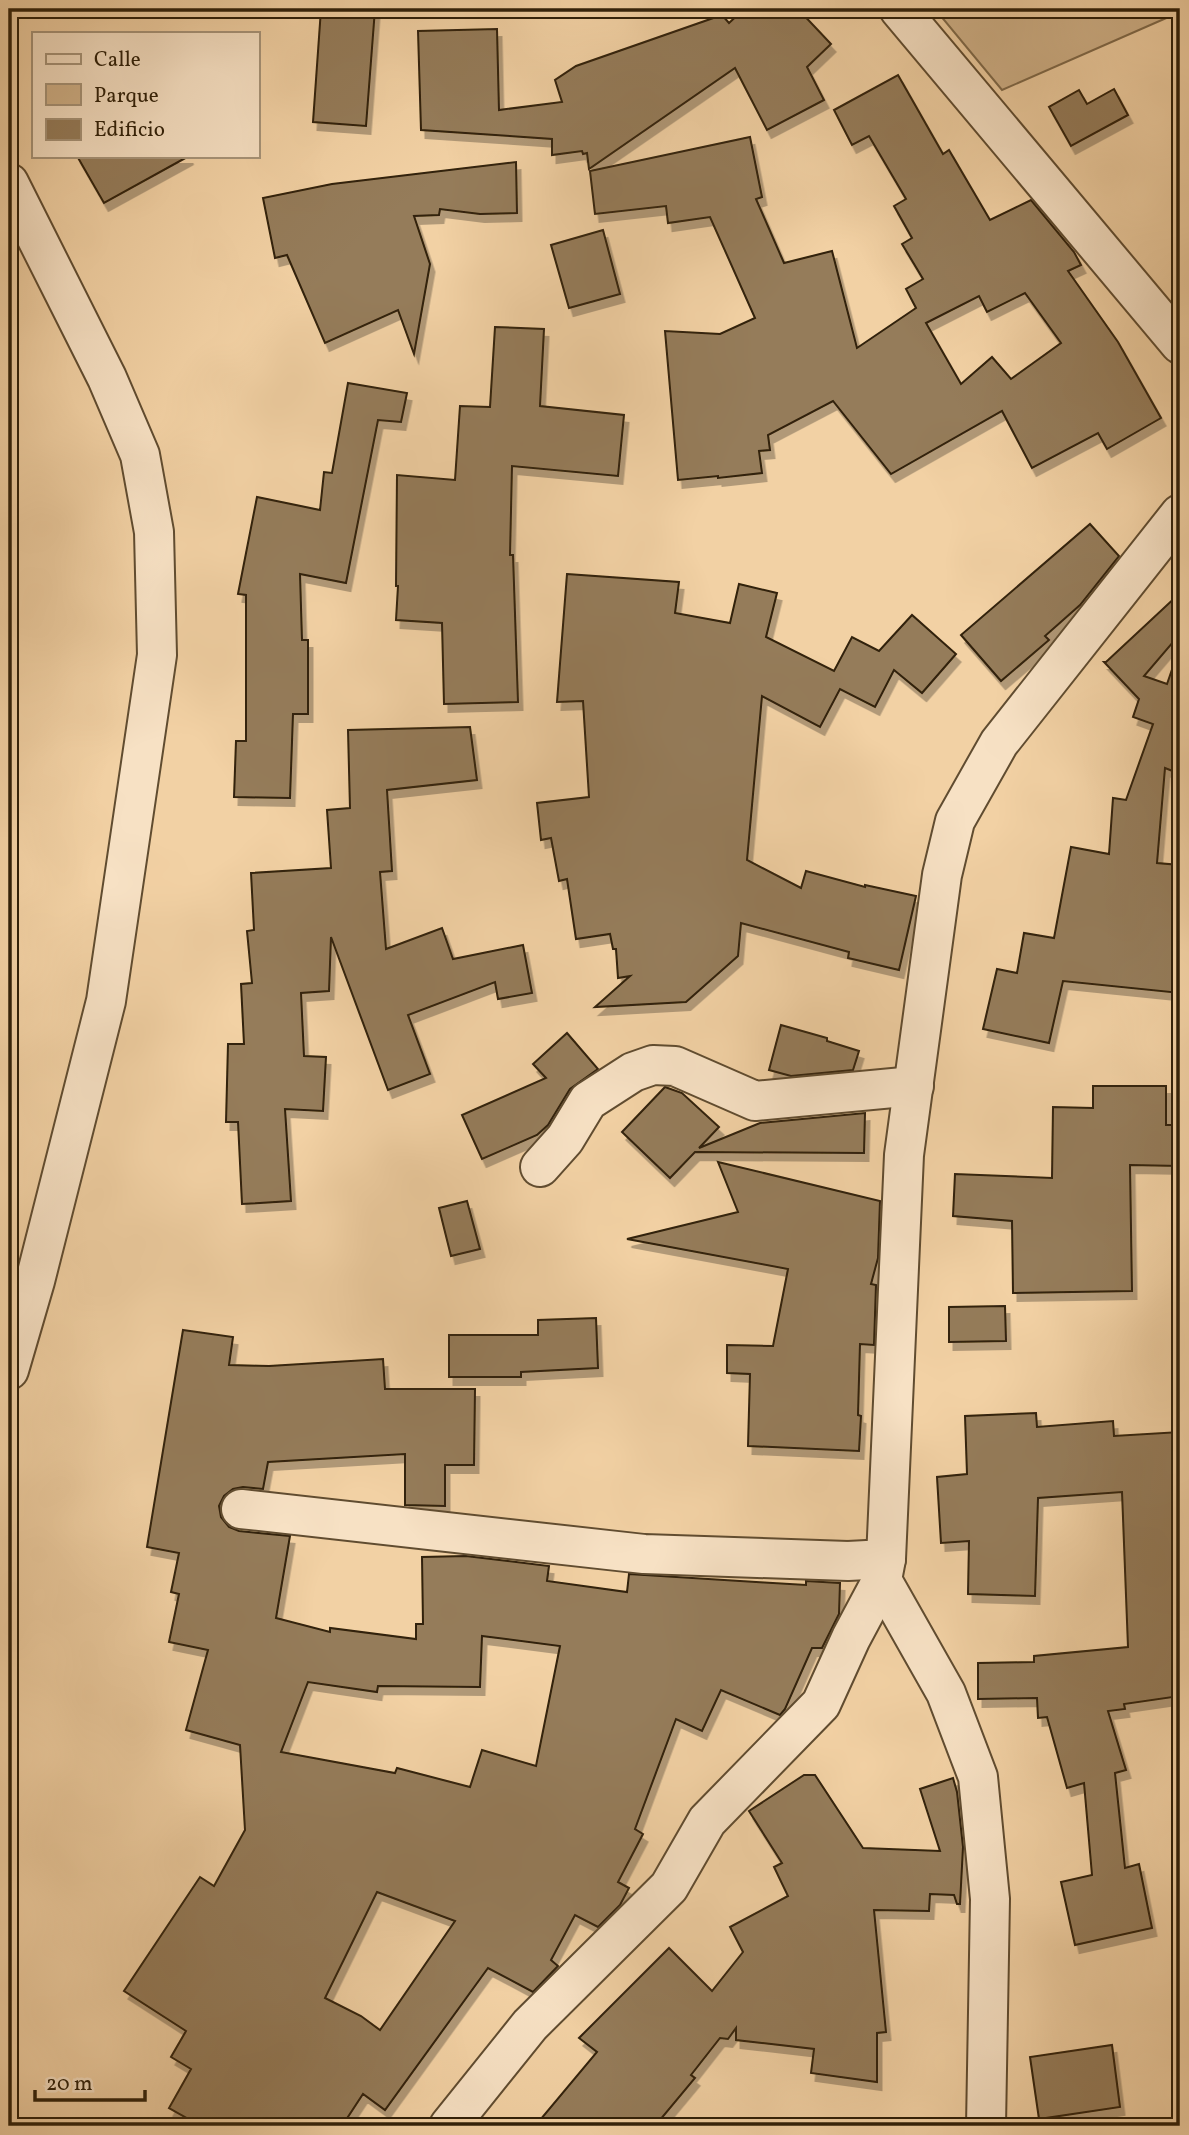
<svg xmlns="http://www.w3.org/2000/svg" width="1189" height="2135" viewBox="0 0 1189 2135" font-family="Vollkorn,serif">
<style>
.green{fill:#d1b38a;stroke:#806a4a;stroke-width:2}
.building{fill:#957c5a;stroke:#302009;stroke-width:2;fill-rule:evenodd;filter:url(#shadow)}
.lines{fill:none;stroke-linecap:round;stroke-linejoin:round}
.street-casing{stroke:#604c30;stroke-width:42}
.street{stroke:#f7e1c4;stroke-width:38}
</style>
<defs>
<filter id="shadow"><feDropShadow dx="4.5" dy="8" stdDeviation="0" flood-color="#0004"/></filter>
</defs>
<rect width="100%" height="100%" fill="#f2d1a4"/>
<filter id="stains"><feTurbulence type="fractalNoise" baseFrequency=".00286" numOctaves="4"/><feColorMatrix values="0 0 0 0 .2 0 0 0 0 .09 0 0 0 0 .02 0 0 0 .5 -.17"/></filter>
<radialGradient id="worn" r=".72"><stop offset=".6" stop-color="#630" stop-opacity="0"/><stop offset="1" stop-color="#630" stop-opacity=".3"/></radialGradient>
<path class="green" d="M935,9H1180V12L1002,90Z"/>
<g class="building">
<path d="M321,9H375L366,126L313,122Z"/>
<path d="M744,9H798L831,44L807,67L824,100L767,130L735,68L589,169L587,153L583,154L582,151L552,155V139L421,130L418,31L497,29L499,110L562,102L555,80L576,66L722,15L729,23Z"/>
<path d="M898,75L943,154L949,150L990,220L1031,200L1074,252L1081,265L1068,271L1118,342L1161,418L1107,449L1098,433L1032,468L1002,411L891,474L833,401L768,435L770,450L759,451L762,473L718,478V476L678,480L665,331L720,334L755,318L710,217L668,223L666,206L595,214L590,171L750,137L762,197L756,199L784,263L832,251L857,348L916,308L906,289L923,279L902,244L912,238L894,206L906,199L869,136L852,145L834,110ZM1025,293L1061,343L1011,379L992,357L961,384L926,323L979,296L987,312Z"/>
<path d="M1114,89L1128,115L1071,146L1049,107L1079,90L1087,104Z"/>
<path d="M77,156H189L104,203Z"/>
<path d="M516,162L517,213L480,214L440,209L439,215L414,216L430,264L414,354L398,310L325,343L287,255L275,258L263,198L332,184Z"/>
<path d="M603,230L620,294L569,308L551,245Z"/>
<path d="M495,327L544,329L540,406L624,415L618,476L512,466L510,555H513L518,702L444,704L442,623L396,620L398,586H396L397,475L455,480L460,406L490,407Z"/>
<path d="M348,383L407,393L401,422L378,420L346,583L300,574L302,640H308V714H293L290,798L234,797L236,741H246V595L238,594L257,497L320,510L324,472L332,473Z"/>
<path d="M1090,524L1119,556L1080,605L1045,636L1049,640L1001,681L961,635Z"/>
<path d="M567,574L679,582L675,613L730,623L739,584L777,593L766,637L834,671L852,637L879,651L912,615L956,654L922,693L894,670L875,707L840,689L820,727L762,696L747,860L801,888L806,871L865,887V885L916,896L899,970L848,958L849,952L741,923L738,956L686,1002L595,1007L630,976L618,978L616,949H613L610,934L576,939L567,879L559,881L551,838L541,840L537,803L589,797L583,701L557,702Z"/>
<path d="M1180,593V634L1144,676L1167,684L1176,658L1180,659V774L1165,768L1157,863L1180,865V993L1063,981L1049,1043L983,1029L997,969L1017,973L1024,933L1054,938L1071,847L1109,854L1113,798L1126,800L1153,724L1133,717L1139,699L1104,662H1106Z"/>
<path d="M470,727L477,780L387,790L392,871L380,872L386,949L442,928L453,959L523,945L532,993L498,999L495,982L408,1015L430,1074L388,1090L331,937L329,991L301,993L304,1056L326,1057L323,1111L285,1109L291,1201L242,1204L238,1122H226L228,1044H244L241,984L252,983L247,931L254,930L251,873L331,868L327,810L350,808L348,730Z"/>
<path d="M781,1025L827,1038V1041L859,1051L853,1070L791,1076L769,1070Z"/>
<path d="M567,1033L598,1069L570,1089L548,1125L537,1135L482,1159L462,1115L546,1078L533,1064Z"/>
<path d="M1093,1086H1166V1125H1180V1166L1130,1165L1132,1291L1013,1293L1012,1221L953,1216L955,1174L1052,1178L1053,1107L1093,1108Z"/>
<path d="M665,1087L682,1093L719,1127L699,1148L760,1123L865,1113L864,1153L695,1152L670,1178L622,1132Z"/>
<path d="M718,1162L880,1201L878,1258L871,1284L876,1285L874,1345L860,1344L858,1415L861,1416L859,1451L748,1446L750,1374L727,1373V1345L773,1346L788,1269L627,1239L738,1212Z"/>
<path d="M467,1201L480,1249L451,1256L439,1208Z"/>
<path d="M1005,1306L1006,1341L949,1342V1307Z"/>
<path d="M596,1318L598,1368L521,1372V1377H449V1335H538V1320Z"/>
<path d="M183,1330L233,1337L229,1365L269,1366L383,1359L385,1389H475L474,1465H445V1506L405,1505V1454L268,1462L263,1489L243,1487L233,1489L224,1496L219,1506L221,1517L229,1527L239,1531L290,1536L276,1618L330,1632V1628L416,1639V1624H423L422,1557L466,1556L549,1566L547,1581L627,1592L629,1574L806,1585V1581L840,1583L839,1614L822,1648H812L785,1709L780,1715L721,1690L702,1731L676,1719L635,1829L643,1834L618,1882L629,1888L620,1905L598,1927L575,1915L551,1960L558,1966L533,1992L488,1968L385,2110L363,2094L342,2126H201L169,2108L191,2069L171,2057L186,2031L124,1991L200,1877L214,1886L245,1830L240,1745L186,1730L208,1650L169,1642L179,1594L171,1592L179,1553L147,1547ZM482,1636L560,1646L536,1766L482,1750L470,1787L397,1768L395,1773L281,1752L308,1682L377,1692L378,1686L480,1687ZM377,1892L455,1921L380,2030L361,2016L325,1998Z"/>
<path d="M1036,1413L1037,1427L1113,1421L1114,1436L1180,1432V1696L1124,1704L1125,1709L1108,1711L1126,1770L1115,1773L1125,1868L1139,1864L1152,1928L1075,1945L1061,1882L1092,1875L1084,1783L1067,1788L1047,1717L1038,1718L1037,1698L978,1699V1663L1034,1662V1656L1128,1647L1122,1492L1038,1498L1035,1596L968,1594L969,1541L941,1543L937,1477L967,1474L965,1416Z"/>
<path d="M804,1775H815L863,1848L940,1851L920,1789L953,1778L957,1792L963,1847L960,1904H957L954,1895L930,1894L929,1911L874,1910L886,2032L877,2033V2082L811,2073L814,2049L736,2040V2028L728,2039L720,2038L691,2075L695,2078L655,2126H535L597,2052L579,2038L669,1948L712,1991L743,1952L730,1927L788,1896L774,1867L782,1863L749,1811Z"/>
<path d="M1112,2045L1120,2107L1039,2119L1030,2057Z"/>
</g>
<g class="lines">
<defs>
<g id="street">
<path d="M899,9L1180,344"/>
<path d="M9,183L107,378L140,455L154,532L157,655L106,1001L35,1281L9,1370"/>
<path d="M540,1167L565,1139L588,1101L633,1072L653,1065L675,1066L755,1101L914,1086"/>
<path d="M241,1509L644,1554L848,1561L886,1559"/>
<path d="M882,1580L946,1693L978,1777L990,1899L986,2126"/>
<path d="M449,2126L530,2025L669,1887L707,1821L821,1704L851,1638L882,1580L886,1559L904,1155L942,875L955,821L999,743L1180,514"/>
</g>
</defs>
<use href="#street" class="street-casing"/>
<use href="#street" class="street"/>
</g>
<rect width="1189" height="2135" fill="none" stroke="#f2d1a4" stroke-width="35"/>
<rect x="10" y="10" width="1168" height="2114" fill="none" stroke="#302009" stroke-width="3.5"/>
<rect x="18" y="18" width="1154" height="2100" fill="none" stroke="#302009" stroke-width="2"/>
<rect x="32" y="32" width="228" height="126" fill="#f7e1c4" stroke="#a79479" stroke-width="2"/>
<rect x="46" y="54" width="35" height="10" fill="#f7e1c4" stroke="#a79479" stroke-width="2"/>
<text x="94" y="66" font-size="21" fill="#302009">Calle</text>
<rect x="46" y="84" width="35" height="21" fill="#d1b38a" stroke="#a79479" stroke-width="2"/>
<text x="94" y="102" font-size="21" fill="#302009">Parque</text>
<rect x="46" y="119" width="35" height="21" fill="#957c5a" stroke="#a79479" stroke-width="2"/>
<text x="94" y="136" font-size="21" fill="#302009">Edificio</text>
<path d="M35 2090v10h110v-10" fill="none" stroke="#302009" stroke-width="3.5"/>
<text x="46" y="2090" font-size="21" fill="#302009" stroke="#f7e1c4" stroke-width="5" paint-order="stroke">20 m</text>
<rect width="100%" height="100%" filter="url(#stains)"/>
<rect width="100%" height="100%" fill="url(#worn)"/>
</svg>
